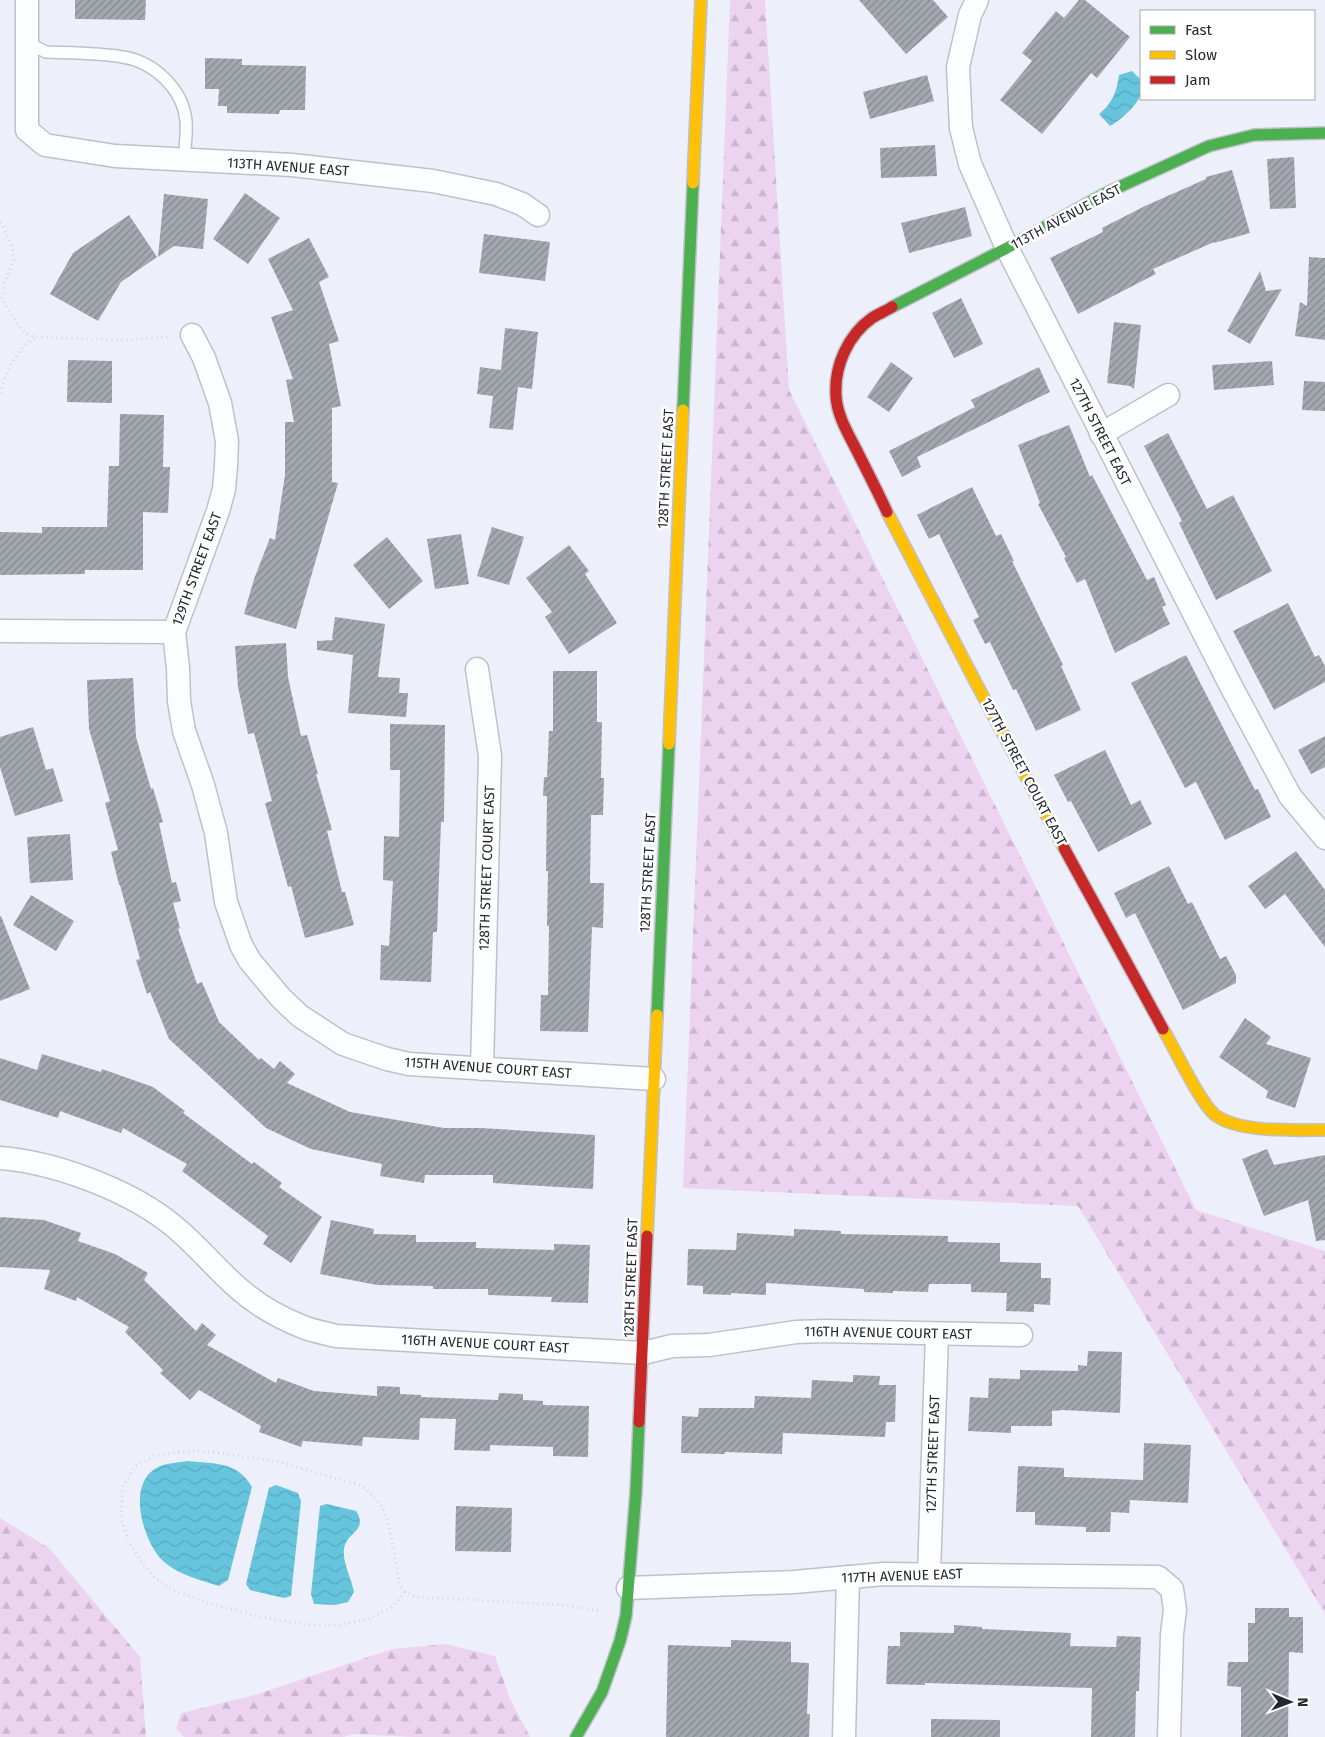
<svg xmlns="http://www.w3.org/2000/svg" width="1325" height="1737" viewBox="0 0 1325 1737" font-family="'Fira Sans',sans-serif">
<style>
.forest{fill:url(#forest-firs)}
.water{fill:url(#water-waves)}
.building{fill:url(#building-hatch)}
.lines{fill:none;stroke-linecap:round;stroke-linejoin:round}
.lane-casing{stroke:#bfc1c9;stroke-width:14}
.street-casing{stroke:#bfc1c9;stroke-width:25}
.fast-casing{stroke:#bfc1c9;stroke-width:14}
.slow-casing{stroke:#bfc1c9;stroke-width:14}
.jam-casing{stroke:#bfc1c9;stroke-width:14}
.path{stroke:#d4d6d9;stroke-width:3;stroke-dasharray:1 4;stroke-linecap:butt}
.lane{stroke:#fcfdfe;stroke-width:11}
.street{stroke:#fcfdfe;stroke-width:22}
.fast{stroke:#4caf50;stroke-width:11}
.slow{stroke:#ffc107;stroke-width:11}
.jam{stroke:#c62828;stroke-width:11}
.labels{text-anchor:middle;dominant-baseline:central;stroke-width:5;stroke-linejoin:round;paint-order:stroke}
.street-label{font-size:14px;fill:#25272e;stroke:#fff}
</style>
<defs>
<pattern id="forest-firs" width="22" height="20" patternUnits="userSpaceOnUse" patternTransform="scale(1.25)"><rect width="22" height="20" fill="#ecd4f0"/><path d="M5 1l3.5 6h-7zM16 11l3.5 6h-7z" fill="#cab6ce"/></pattern>
<pattern id="water-waves" width="16" height="10" patternUnits="userSpaceOnUse" patternTransform="scale(1.25)"><rect width="16" height="10" fill="#66c5dd"/><path d="M0 5q4-4 8 0t8 0" fill="none" stroke="#58a9be"/></pattern>
<pattern id="building-hatch" width="6" height="6" patternUnits="userSpaceOnUse" patternTransform="scale(1.25)"><rect width="6" height="6" fill="#a4a8af"/><path d="M-1 1l2-2M0 6l6-6M5 7l2-2" fill="none" stroke="#85898f"/></pattern>
</defs>
<rect width="100%" height="100%" fill="#edf0fa"/>
<g class="forest">
<path d="M730,0H765L789,390L1196,1210L1325,1251V1614L1078,1206L683,1188Z"/>
<path d="M0,1518L49,1548L140,1657L146,1737H0Z"/>
<path d="M446,1644L495,1656L510,1699L530,1737H413L354,1734L343,1737H184L176,1728L181,1713L255,1695L392,1649Z"/>
</g>
<g class="water">
<path d="M1132,71L1141,80C1141,84 1142,89 1141,93C1139,104 1120,121 1110,126L1099,114C1112,104 1117,91 1119,75Z"/>
<path d="M188,1461C215,1464 237,1461 252,1487L228,1580L219,1586C201,1580 178,1575 163,1561C144,1543 128,1490 152,1471C162,1463 175,1463 188,1461Z"/>
<path d="M276,1485L298,1493L301,1501L291,1596L284,1598L250,1590L246,1584L269,1488Z"/>
<path d="M327,1504L356,1511C369,1531 346,1532 344,1549C342,1561 352,1580 354,1592L348,1602L335,1605L314,1604L311,1594L320,1506Z"/>
</g>
<g class="building">
<path d="M75,0H146L145,20L75,19Z"/>
<path d="M859,0H933L948,17L906,54Z"/>
<path d="M1079,0H1085L1130,37L1097,78L1091,73L1042,134L1000,100L1032,61L1022,53L1056,11L1064,18Z"/>
<path d="M205,58L242,59V65L306,66L305,110H280L279,114L227,113V106H218L219,89H205Z"/>
<path d="M927,75L934,101L870,119L863,92Z"/>
<path d="M935,145L937,176L881,178L880,148Z"/>
<path d="M1294,157L1296,208L1270,209L1267,159Z"/>
<path d="M1232,170L1250,233L1214,243V242L1153,269L1156,274L1078,314L1050,258L1103,232L1102,228L1145,206L1206,179V177Z"/>
<path d="M245,193L280,218L248,264L213,239Z"/>
<path d="M164,194L208,199L203,249L174,246L158,257Z"/>
<path d="M965,207L972,236L909,253L901,223Z"/>
<path d="M129,215L157,257L121,282L98,321L50,294L73,253Z"/>
<path d="M484,234L550,242L545,281L479,273Z"/>
<path d="M309,238L329,277L319,282L339,341L329,344L341,406L332,408V482L338,483L296,629L244,614L254,579L270,538L275,540L285,475V422H294L286,380L293,379L271,317L293,310L268,259Z"/>
<path d="M1309,257L1325,258V340L1295,336L1300,302L1307,306Z"/>
<path d="M1260,271L1266,291L1282,289L1250,344L1227,331Z"/>
<path d="M961,298L983,344L954,358L932,313Z"/>
<path d="M1114,322L1141,325L1134,389L1130,386L1107,383Z"/>
<path d="M505,328L538,332L532,389L518,387L513,430L489,428L493,396L477,394L480,367L501,370Z"/>
<path d="M68,360L112,361V403L67,402Z"/>
<path d="M1272,361L1274,385L1214,390L1212,365Z"/>
<path d="M891,362L913,378L889,412L867,397Z"/>
<path d="M1039,367L1050,392L917,457L921,467L902,477L889,451L975,407L971,400Z"/>
<path d="M1304,381L1325,382V411L1302,410Z"/>
<path d="M120,414L164,415L163,467H170L168,513L143,512V570H85V574L0,575V532L42,533V527H107L109,466H119Z"/>
<path d="M1069,425L1090,477L1092,475L1147,580L1154,577L1166,605L1162,607L1170,624L1115,653L1085,579L1077,583L1064,558L1066,557L1038,504L1040,503L1018,445Z"/>
<path d="M1168,433L1207,509L1233,495L1272,571L1216,600L1179,523L1182,521L1144,446Z"/>
<path d="M972,487L996,536L1001,534L1014,561H1012L1063,665L1061,666L1081,710L1036,731L1016,689L1013,690L990,642L985,644L973,620L979,617L939,534L929,539L917,515Z"/>
<path d="M492,527L524,537L509,585L477,576Z"/>
<path d="M461,534L469,584L435,589L427,539Z"/>
<path d="M387,537L423,581L389,609L353,565Z"/>
<path d="M569,545L589,571L585,574L617,623L569,654L545,617L552,612L526,578Z"/>
<path d="M1288,603L1315,657L1319,655L1325,666V682L1274,710L1233,631Z"/>
<path d="M335,617L385,624L378,677L400,678L399,693H408L406,717L348,713L353,655L317,650V641L334,640L332,639Z"/>
<path d="M286,643L288,677L301,736L307,735L318,774H316L332,830L327,831L342,892H345L354,925L305,938L291,886L288,887L265,803L272,801L254,733L248,734L238,687L235,646Z"/>
<path d="M1186,655L1255,790L1258,789L1271,817L1225,840L1196,782L1185,788L1131,683Z"/>
<path d="M553,671H597V722H602L601,778H604L603,815H591L590,883H604L603,928L592,927L588,1032L540,1031L541,995H548L549,926H547L548,871H546L547,796H543L544,777H547L549,731H553Z"/>
<path d="M133,678L136,737L151,789L153,788L163,822L159,823L172,883L176,882L181,901L173,903L180,928L178,929L197,984L202,982L219,1022L259,1060L261,1058L274,1069L280,1061L295,1074L287,1083L350,1112L444,1128H481L595,1135L593,1189L493,1183V1175H425L424,1183L380,1176L382,1164L311,1149L266,1128L169,1039L150,992L147,994L136,960L140,959L120,885H119L111,852L118,850L105,803L110,801L89,729L87,680Z"/>
<path d="M390,724L445,725L444,822H441L437,932H433L431,982L380,980L381,945L389,946L393,881L383,880L384,836L399,837L400,770H390Z"/>
<path d="M33,727L46,770L53,768L63,801L15,816L0,767V737Z"/>
<path d="M1325,736V767L1311,774L1298,750Z"/>
<path d="M1105,750L1131,805L1140,800L1152,824L1098,852L1071,801L1068,802L1054,775Z"/>
<path d="M70,834L73,880L30,883L27,837Z"/>
<path d="M1296,851L1325,890V947L1285,894L1265,909L1248,886Z"/>
<path d="M1169,866L1188,904L1192,902L1220,959L1226,956L1236,975V983L1183,1010L1135,913L1126,918L1114,893Z"/>
<path d="M31,895L74,921L56,951L13,925Z"/>
<path d="M0,916H1L30,989L0,1001Z"/>
<path d="M1245,1018L1271,1037L1266,1044L1311,1058L1295,1108L1266,1098L1268,1091L1219,1057Z"/>
<path d="M42,1054L101,1072L102,1069L153,1087L185,1111L183,1113L252,1164L254,1162L282,1183L279,1187L322,1217L291,1263L263,1244L268,1236L182,1171L187,1164L123,1128L121,1133L60,1111L58,1118L0,1100V1058L37,1070Z"/>
<path d="M1267,1149L1274,1165L1325,1155V1240L1316,1241L1308,1200L1264,1216L1242,1159Z"/>
<path d="M0,1217L44,1220L81,1233L78,1241L115,1254L148,1273L144,1280L196,1331L202,1323L216,1335L207,1345L276,1383L278,1378L314,1391L377,1396V1386L400,1387V1394L421,1395V1397L498,1400L499,1393L523,1394V1400L543,1401V1405L589,1406L588,1457L553,1456V1447L490,1445V1451L454,1450L456,1419L420,1418L419,1440L363,1437L362,1446L303,1441L301,1447L259,1432L261,1426L199,1390L190,1400L160,1373L163,1370L125,1332L129,1327L77,1297L76,1301L44,1289L50,1270L0,1267Z"/>
<path d="M331,1220L374,1229L373,1234L416,1235V1242H476V1248L554,1250V1244L590,1245L588,1303L551,1302L552,1297L488,1295V1289H433V1286L377,1285L320,1274Z"/>
<path d="M794,1229L841,1231V1234L948,1236V1242L1000,1243V1262L1041,1263V1278H1051L1050,1305L1034,1304V1312L1006,1311L1007,1293L971,1292V1284H929L928,1292L893,1291V1293L864,1292V1289L766,1283V1295L731,1293V1295L703,1294V1286L687,1285L688,1249L736,1250L737,1233L794,1236Z"/>
<path d="M1088,1351L1122,1352L1120,1413L1063,1410L1052,1411V1426H1011V1433L968,1431L970,1397L988,1398L989,1378L1020,1379V1370L1078,1371V1365L1087,1366Z"/>
<path d="M853,1375L880,1376L879,1385H896L895,1422H886L885,1437L783,1433L782,1454L725,1452V1454L681,1453L682,1416L698,1417L699,1408H754L755,1396L811,1398L812,1380L853,1382Z"/>
<path d="M1144,1443L1191,1445L1188,1503L1130,1500L1129,1513L1111,1512L1110,1532H1086V1527L1035,1525V1512H1016L1018,1466L1064,1468V1477L1143,1480Z"/>
<path d="M456,1506L512,1508L511,1552L455,1551Z"/>
<path d="M1255,1608H1289V1617H1303V1653L1289,1652L1288,1737H1241V1687L1227,1686L1228,1662H1248V1623H1255Z"/>
<path d="M954,1625L982,1627V1629L1071,1633L1070,1646L1116,1647L1117,1636L1141,1637L1139,1691H1136L1135,1737H1091L1092,1688L925,1683V1685L886,1684L888,1646H900V1632L954,1633Z"/>
<path d="M731,1640L791,1642V1662L809,1663L807,1714H810L809,1737H666L668,1645L731,1647Z"/>
<path d="M931,1719L1000,1720V1737H931Z"/>
</g>
<g class="lines">
<defs>
<path id="lane" d="M28,39L36,47L46,52C70,53 100,53 123,57C154,62 183,89 186,121C187,134 185,147 184,160"/>
<g id="street">
<path d="M27,0V130L45,145L115,156L292,165L433,181L496,194L522,204L538,215"/>
<path d="M977,0L970,15L958,67L961,128L970,164L1007,248L1232,688L1290,796L1325,838"/>
<path d="M192,335L204,358L220,403L227,441L226,466L224,489L218,511L174,632L178,668L179,701L184,731L203,785L216,833L226,902L241,945L250,961L281,998L300,1016L343,1044L387,1059L409,1064L654,1079"/>
<path d="M1101,434L1168,395"/>
<path d="M0,631L174,632"/>
<path d="M477,669L490,756L482,1069"/>
<path d="M0,1158C53,1162 123,1188 166,1220C193,1240 213,1266 238,1288C256,1304 280,1318 303,1327C313,1331 325,1333 336,1336L643,1353L672,1346L709,1345L796,1332L826,1331L1021,1335"/>
<path d="M929,1574L937,1334"/>
<path d="M628,1588L794,1582L884,1574L1158,1577L1172,1589L1175,1610L1172,1634L1169,1737"/>
<path d="M844,1737L848,1577"/>
</g>
<g id="fast">
<path d="M892,307L1007,248L1106,193L1209,146L1254,135L1325,133"/>
<path d="M683,410L693,183"/>
<path d="M657,1015L669,744"/>
<path d="M576,1737L602,1692L620,1641L626,1616L636,1492L639,1422"/>
</g>
<g id="slow">
<path d="M693,183L701,0"/>
<path d="M887,512L976,683L1064,848"/>
<path d="M669,744L683,410"/>
<path d="M1163,1029C1175,1049 1199,1101 1215,1115C1239,1133 1296,1130 1325,1130"/>
<path d="M647,1236L657,1015"/>
</g>
<g id="jam">
<path d="M887,512C878,492 868,473 858,453C849,435 837,416 836,396C834,366 848,335 872,318C878,314 886,311 892,307"/>
<path d="M1064,848L1163,1029"/>
<path d="M639,1422L647,1236"/>
</g>
</defs>
<use href="#lane" class="lane-casing"/>
<use href="#street" class="street-casing"/>
<use href="#fast" class="fast-casing"/>
<use href="#slow" class="slow-casing"/>
<use href="#jam" class="jam-casing"/>
<g class="path">
<path d="M0,223L3,225L12,246L14,260L4,284L2,299L19,326L27,334L35,337L125,340L169,337"/>
<path d="M0,393C7,371 15,350 35,338"/>
<path d="M405,1592L393,1606L369,1619L340,1625H308L261,1617L207,1603L171,1589L155,1578L143,1564L128,1541L121,1517L123,1487L134,1467L154,1456L186,1451H208L280,1462L362,1486L380,1503L388,1521L400,1585L405,1592L416,1597L565,1605L601,1611"/>
</g>
<use href="#lane" class="lane"/>
<use href="#street" class="street"/>
<use href="#fast" class="fast"/>
<use href="#slow" class="slow"/>
<use href="#jam" class="jam"/>
</g>
<g class="labels">
<g class="street-label">
<text transform="translate(288 167) rotate(4)">113TH AVENUE EAST</text>
<text transform="translate(1066 217) rotate(-28)">113TH AVENUE EAST</text>
<text transform="translate(1100 432) rotate(63)">127TH STREET EAST</text>
<text transform="translate(666 469) rotate(-87)">128TH STREET EAST</text>
<text transform="translate(197 569) rotate(-70)">129TH STREET EAST</text>
<text transform="translate(1024 772) rotate(62)">127TH STREET COURT EAST</text>
<text transform="translate(487 868) rotate(-88)">128TH STREET COURT EAST</text>
<text transform="translate(648 873) rotate(-87)">128TH STREET EAST</text>
<text transform="translate(488 1068) rotate(4)">115TH AVENUE COURT EAST</text>
<text transform="translate(631 1278) rotate(-88)">128TH STREET EAST</text>
<text transform="translate(888 1333) rotate(1)">116TH AVENUE COURT EAST</text>
<text transform="translate(485 1344) rotate(3)">116TH AVENUE COURT EAST</text>
<text transform="translate(933 1454) rotate(-88)">127TH STREET EAST</text>
<text transform="translate(902 1576) rotate(-2)">117TH AVENUE EAST</text>
</g>
</g>
<rect x="1140" y="10" width="175" height="90" fill="#ffffff" stroke="#a8a9ab"/>
<rect x="1150" y="26" width="25" height="8" fill="#4caf50" stroke="#a8a9ab"/>
<text x="1185" y="35" font-size="15" fill="#25272e">Fast</text>
<rect x="1150" y="51" width="25" height="8" fill="#ffc107" stroke="#a8a9ab"/>
<text x="1185" y="60" font-size="15" fill="#25272e">Slow</text>
<rect x="1150" y="76" width="25" height="8" fill="#c62828" stroke="#a8a9ab"/>
<text x="1185" y="85" font-size="15" fill="#25272e">Jam</text>
<g transform="translate(1290 1702) rotate(91)" stroke="#ffffff" stroke-width="4" paint-order="stroke">
<path d="M0-4L9 19L0 12L-9 19Z" fill="#25272e"/>
<text y="-8" font-size="14" font-weight="bold" text-anchor="middle" fill="#25272e">N</text>
</g>
</svg>
